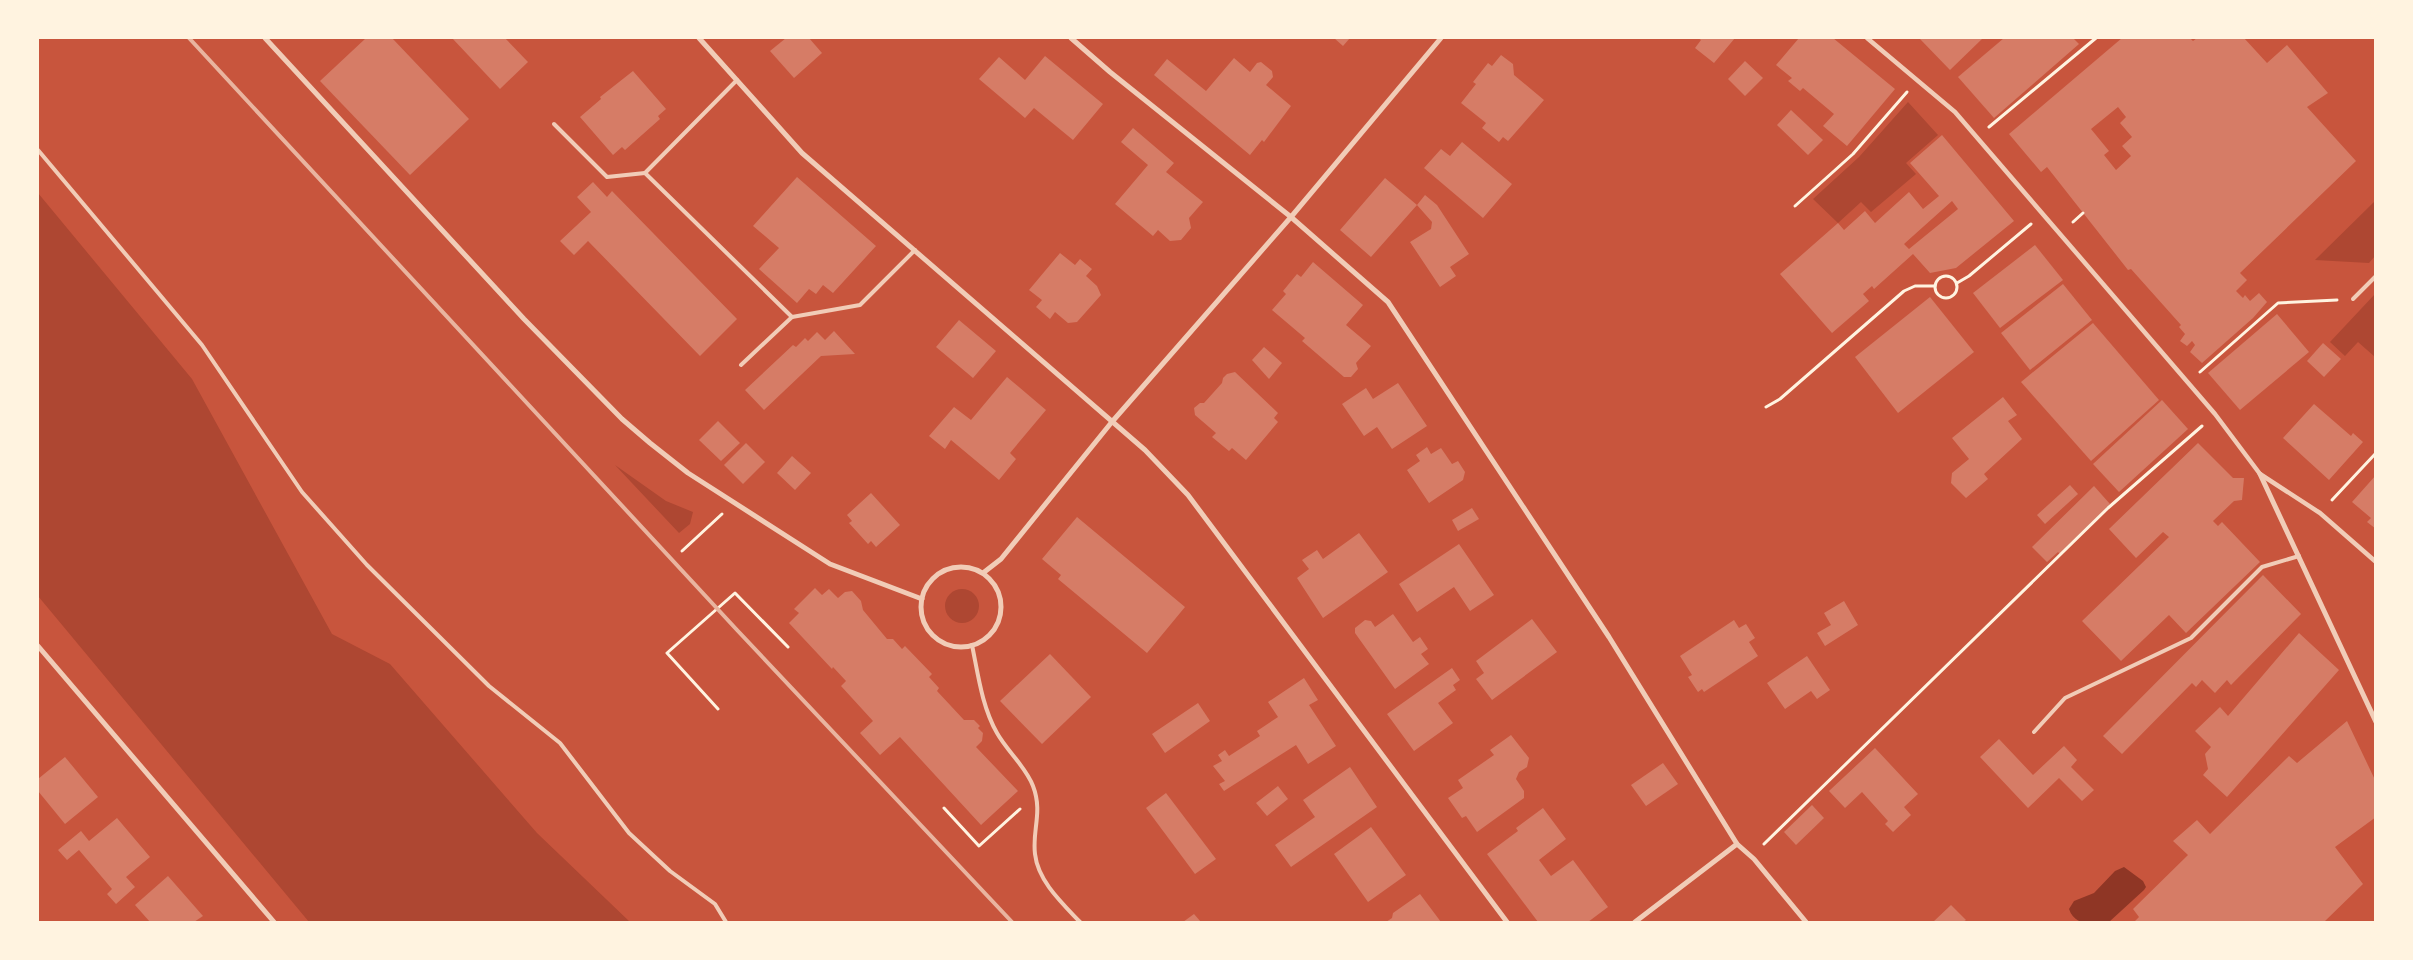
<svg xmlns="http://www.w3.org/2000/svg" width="2413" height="960" viewBox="0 0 2413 960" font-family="'Noto Sans',sans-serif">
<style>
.green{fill:#ae4732}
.water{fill:#8f3625}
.building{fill:#d67c66;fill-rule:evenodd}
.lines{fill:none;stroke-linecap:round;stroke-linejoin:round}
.path{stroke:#fff3e0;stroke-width:3}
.service{stroke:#f1ccb7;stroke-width:4}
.pedestrian{stroke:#f1ccb7;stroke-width:4.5}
.minor{stroke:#f1ccb7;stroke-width:5}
.rail{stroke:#e9b49f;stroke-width:4}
</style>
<rect width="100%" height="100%" fill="#c8553d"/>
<g class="green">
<path d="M1908,102L1938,135L1906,163L1916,174L1871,212L1861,202L1838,223L1813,199L1859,157Z"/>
<path d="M38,193L192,379L332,634L390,664L537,833L630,922H309L38,596Z"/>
<path d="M2375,201V256L2369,263L2315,260Z"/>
<path d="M2375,294V357L2358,342L2345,356L2330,342Z"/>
<path d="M615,465L666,501L693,512L690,524L679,533Z"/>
<circle cx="962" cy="606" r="17"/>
</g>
<path class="water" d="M2124,867L2143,881L2146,887L2144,890L2109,922C2093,923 2075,927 2069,909L2074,901L2094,893L2115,871Z"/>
<g class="building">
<path d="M366,38H392L469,119L410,175L320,81Z"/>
<path d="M452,38H505L528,62L500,89Z"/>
<path d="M786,38H809L822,53L794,78L770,51Z"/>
<path d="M1334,38H1350L1343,46Z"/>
<path d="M1698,38H1735L1714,63L1695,48L1701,40Z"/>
<path d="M1799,38H1833L1895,89L1847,146L1823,126L1834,114L1803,88L1800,91L1788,81L1792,78L1776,65Z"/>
<path d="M1919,38H1983L1950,70Z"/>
<path d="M2004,38H2073L2079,44L1994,118L1958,77Z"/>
<path d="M2122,38H2190L2193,41L2197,38H2244L2267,63L2287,45L2328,93L2307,107L2356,161L2240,273L2247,280L2236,291L2243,298L2245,295L2250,301L2259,293L2267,302L2253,318L2202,363L2190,352L2195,345L2192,341L2187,346L2180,341L2185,334L2179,327L2181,325L2131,269L2128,270L2047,167L2041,172L2009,134ZM2118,107L2126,117L2120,123L2132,137L2122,146L2131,156L2116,170L2104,155L2109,151L2091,129Z"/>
<path d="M1501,55L1513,64L1514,75L1544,100L1508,141L1503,137L1499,142L1482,128L1486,123L1461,103L1476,84L1473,82L1488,63L1492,66Z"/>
<path d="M1045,56L1103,104L1073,140L1034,108L1025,118L979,79L999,57L1025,80Z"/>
<path d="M1234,58L1250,72L1257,63L1261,62L1272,71L1273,77L1266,85L1291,106L1264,142L1262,140L1250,155L1154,75L1167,59L1206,91Z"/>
<path d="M1745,61L1763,78L1745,96L1728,79Z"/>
<path d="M633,71L666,109L658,116L660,119L625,150L622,147L613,155L580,117L601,99L600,97Z"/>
<path d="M1791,110L1823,140L1808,155L1777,125Z"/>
<path d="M1133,128L1174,163L1166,172L1203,202L1189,218L1191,228L1181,240L1170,241L1158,230L1153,236L1115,204L1148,165L1121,142Z"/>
<path d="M1942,135L2014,221L1956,268L1930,273L1913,254L1874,289L1872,286L1863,294L1869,301L1832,333L1780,274L1838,223L1844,230L1865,211L1875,223L1909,192L1923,209L1939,196L1910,163ZM1952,201L1958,209L1909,249L1904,244Z"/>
<path d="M1462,142L1512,184L1483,218L1424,168L1441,149L1450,156Z"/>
<path d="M797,177L876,246L833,293L823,285L816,294L809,289L797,303L759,269L779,248L753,226Z"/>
<path d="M1385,178L1417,205L1425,195L1437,205L1469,254L1450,267L1456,276L1440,287L1410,242L1431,229L1432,222L1417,205L1371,257L1340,230Z"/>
<path d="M593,182L607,197L612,191L737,319L700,356L588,241L574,255L560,241L591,212L577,197Z"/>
<path d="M2035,245L2063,280L2000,328L1973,293Z"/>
<path d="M1060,253L1075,265L1080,259L1092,269L1086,276L1097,286L1101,295L1077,322L1068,323L1055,312L1050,319L1036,307L1042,300L1029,290Z"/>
<path d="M1313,262L1363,305L1346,325L1371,346L1356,363L1358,369L1351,377H1344L1302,341L1305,338L1272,310L1286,294L1283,291L1297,274L1301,277Z"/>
<path d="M2063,284L2092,320L2030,370L2001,333Z"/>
<path d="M1930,297L1974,352L1898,413L1855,357Z"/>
<path d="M2277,314L2309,352L2240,410L2208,373Z"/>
<path d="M959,320L996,351L973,378L936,347Z"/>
<path d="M2093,323L2159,400L2091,461L2021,382Z"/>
<path d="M834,331L855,354L821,356L764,410L745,390L793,345L796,347L805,338L808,341L817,332L825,340Z"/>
<path d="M2323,343L2341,359L2324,377L2307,361Z"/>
<path d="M1264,347L1282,363L1269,379L1252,360Z"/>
<path d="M1235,372L1278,413L1274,418L1278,422L1246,460L1232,448L1229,451L1212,437L1216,433L1195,415L1194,408L1200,403H1204L1222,383L1223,378L1227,374Z"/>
<path d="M1007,377L1046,410L1010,453L1016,459L999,480L951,440L945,449L929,436L954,407L971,420Z"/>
<path d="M1398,383L1427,426L1392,449L1377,427L1364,436L1342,404L1366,388L1373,399Z"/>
<path d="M2003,397L2017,415L2008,421L2022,439L1984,474L1988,479L1966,498L1951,483L1952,473L1969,459L1952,438Z"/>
<path d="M2162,400L2188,429L2119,492L2093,464Z"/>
<path d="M2314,404L2351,436L2353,433L2363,442L2329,480L2283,438Z"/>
<path d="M718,421L740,443L721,461L699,440Z"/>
<path d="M746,443L765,462L743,484L724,465Z"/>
<path d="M2198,443L2233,478H2244L2242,500L2234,501L2213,521L2218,526L2222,522L2260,562L2186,633L2169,615L2121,661L2082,621L2169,537L2163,532L2136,558L2109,529Z"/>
<path d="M1427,447L1431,454L1441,448L1452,464L1458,461L1465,472L1463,480L1429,503L1407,470L1420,461L1416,455Z"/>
<path d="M792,456L811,473L795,490L777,473Z"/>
<path d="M2376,475V529L2367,522L2371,518L2352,502Z"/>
<path d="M2070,485L2078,494L2045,524L2037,515Z"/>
<path d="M2094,486L2110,504L2060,554L2058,552L2047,562L2032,547Z"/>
<path d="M871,493L900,525L876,547L871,541L868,544L849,523L852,521L847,515Z"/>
<path d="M1472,508L1479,519L1458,531L1452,520Z"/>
<path d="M1077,517L1185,607L1147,653L1058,579L1061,575L1042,559Z"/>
<path d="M1359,533L1388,572L1323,618L1297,578L1309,569L1302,560L1317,550L1323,559Z"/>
<path d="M1459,544L1494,595L1470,611L1454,587L1417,612L1399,584Z"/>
<path d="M2263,575L2301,614L2231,685L2227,680L2215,693L2202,680L2196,687L2192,683L2122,754L2103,736Z"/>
<path d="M815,588L822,595L829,589L838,598L845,592L852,591L861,601L863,610L887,639H893L902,649L905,646L932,674L929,677L939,688L937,691L964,720H974L980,726L978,728L983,733L982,741L976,747L1018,791L981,825L900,737L880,755L860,733L873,721L841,686L846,681L833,667L832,669L789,623L799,613L794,609Z"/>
<path d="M1844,601L1858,625L1825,646L1817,633L1831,625L1824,613Z"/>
<path d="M1393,614L1413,642L1420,637L1428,649L1421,654L1429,664L1395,689L1355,633V628L1365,620L1371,621L1375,627Z"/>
<path d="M1532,619L1557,652L1492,700L1476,679L1484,673L1476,661Z"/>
<path d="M1734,620L1739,628L1746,624L1755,638L1749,642L1758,656L1704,692L1702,689L1698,692L1688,677L1692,675L1680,656Z"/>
<path d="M2299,633L2339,670L2227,797L2203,775L2208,769L2205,754L2211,747L2195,731L2220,707L2228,716Z"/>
<path d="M1050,654L1091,697L1042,744L1000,701Z"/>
<path d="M1807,656L1830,690L1817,699L1811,691L1785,709L1767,683Z"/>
<path d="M1452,668L1460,680L1453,685L1456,690L1438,703L1453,723L1414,751L1387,714Z"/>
<path d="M1304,678L1318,700L1309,705L1336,746L1308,764L1296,745L1224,791L1219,784L1225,781L1213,766L1222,761L1218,755L1225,750L1229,756L1260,736L1257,731L1278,717L1268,702Z"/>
<path d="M1198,703L1210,721L1165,753L1152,734Z"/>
<path d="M2347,721L2376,782V817L2335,847L2363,884L2324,922H2134L2139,917L2133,909L2188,855L2173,841L2197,820L2210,834L2289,756L2297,763Z"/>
<path d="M1511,735L1529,758L1527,767L1519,772L1516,779L1524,791V798L1477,832L1466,816L1462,818L1448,798L1463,788L1458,780L1494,755L1490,750Z"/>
<path d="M1999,739L2033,775L2064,746L2077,760L2071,767L2094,790L2082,801L2059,778L2028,808L1980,757Z"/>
<path d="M1875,748L1918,794L1904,807L1911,815L1893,832L1885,824L1888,821L1862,792L1845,808L1829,791Z"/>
<path d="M65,757L98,797L65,824L38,791V779Z"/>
<path d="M1663,763L1678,784L1646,806L1631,785Z"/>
<path d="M1350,767L1377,807L1291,867L1275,845L1315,817L1303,800Z"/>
<path d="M1278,786L1288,799L1267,816L1256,803Z"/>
<path d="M1166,793L1216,859L1195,874L1146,808Z"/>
<path d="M1812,805L1824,818L1796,845L1784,832Z"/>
<path d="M1543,808L1566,839L1539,860L1551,876L1573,860L1608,907L1588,922H1538L1487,854L1518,831L1516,828Z"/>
<path d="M117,818L150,857L126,877L135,887L116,904L107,894L112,889L79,850L67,860L58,850L81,831L89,841Z"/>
<path d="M1371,827L1406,875L1368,902L1334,854Z"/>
<path d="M168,876L203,916L194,922H150L135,905Z"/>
<path d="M1420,894L1441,922H1386L1392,918L1393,913Z"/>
<path d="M1951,905L1966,920L1963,922H1933Z"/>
<path d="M1194,914L1201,922H1183Z"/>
</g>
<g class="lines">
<g class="path">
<path d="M1989,127L2096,38"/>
<path d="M1795,206L1853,154L1907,92"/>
<path d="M2073,222L2083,213"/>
<circle cx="1946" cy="287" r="11"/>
<path d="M1957,283L1969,276L2031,224"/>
<path d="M2200,372L2278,303L2337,300"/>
<path d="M1766,407L1780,399L1904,291L1915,286H1935"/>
<path d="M2332,500L2376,453"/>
<path d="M682,551L722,514"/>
<path d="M718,709L667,653L735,593L788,647"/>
<path d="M944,808L979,846L1020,809"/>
<path d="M1764,844L2108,508L2202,426"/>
</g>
<g class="service">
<path d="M737,80L645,173L792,317"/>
<path d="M554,124L607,177L645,173"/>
<path d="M38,150L202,345L302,492L367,565L489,686L560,743L629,833L670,871L715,904L726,922"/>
<path d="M2353,299L2376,276"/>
<path d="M741,365L792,317L860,305L915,250"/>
<path d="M972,645C978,674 982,707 997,733C1007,751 1026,767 1033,786C1043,812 1032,830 1035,854C1038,881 1062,903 1080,922"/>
<path d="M2034,732L2065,698L2191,638L2262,567L2299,556"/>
</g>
<path class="pedestrian" d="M1867,38L1955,112L2215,414L2260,474L2320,513L2376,562"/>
<g class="minor">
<path d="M265,38L524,319L622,419L650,443L688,473L830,564L922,599"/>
<path d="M699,38L802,153L1145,450L1188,495L1507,922"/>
<path d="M1071,38L1110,72L1291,217L1388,302L1609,637L1737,844L1754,859L1806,922"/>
<path d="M2260,474L2376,722"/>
<circle cx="961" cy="607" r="40"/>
<path d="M983,573L1001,559L1111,423L1291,217L1441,38"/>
<path d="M38,646L274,922"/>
<path d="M1635,922L1737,844"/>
</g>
<path class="rail" d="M189,38L737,630L1012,922"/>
</g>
<rect width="2413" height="960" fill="none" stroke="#fff3e0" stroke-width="78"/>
</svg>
